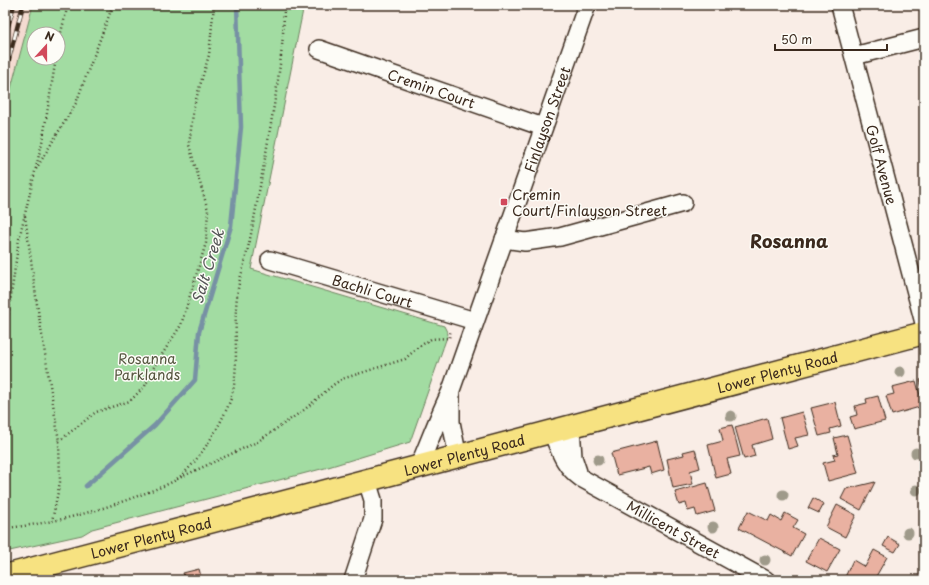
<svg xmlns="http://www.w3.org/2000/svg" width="929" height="585" viewBox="0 0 929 585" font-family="'Playpen Sans',sans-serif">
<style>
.built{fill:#f4dbd1}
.green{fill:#a2dca2;stroke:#6e8360;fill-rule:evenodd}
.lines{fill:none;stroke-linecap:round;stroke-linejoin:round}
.stream{stroke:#7791a4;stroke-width:4.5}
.building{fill:#e9b1a1;stroke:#3b2a1e}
.minor-casing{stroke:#3b2a1e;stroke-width:20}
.major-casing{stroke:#3b2a1e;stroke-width:25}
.path{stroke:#3b2a1e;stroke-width:2.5;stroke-dasharray:1 3;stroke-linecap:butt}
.minor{stroke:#fdfcf7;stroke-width:17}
.major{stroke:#f7e281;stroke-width:22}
.rail-casing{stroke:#3b2a1e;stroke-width:4.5}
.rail{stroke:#fdfcf7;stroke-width:3;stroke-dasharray:9;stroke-linecap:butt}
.tree{fill:#9f9a8a}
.poi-dot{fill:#d1495b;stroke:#fdfcf7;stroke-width:1.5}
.labels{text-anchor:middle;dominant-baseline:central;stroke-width:3;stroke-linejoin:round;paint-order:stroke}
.street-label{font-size:14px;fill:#3b2a1e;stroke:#fdfcf7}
.poi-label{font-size:14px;fill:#3b2a1e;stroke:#fdfcf7;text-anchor:start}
.park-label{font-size:14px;fill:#55563f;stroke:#fdfcf7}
.water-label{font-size:15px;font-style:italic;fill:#545556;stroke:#fdfcf7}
.district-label{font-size:18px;font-weight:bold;fill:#3b2a1e;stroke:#fdfcf7}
</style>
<rect width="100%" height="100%" fill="#f9ede6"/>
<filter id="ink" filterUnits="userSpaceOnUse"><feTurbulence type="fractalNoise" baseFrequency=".025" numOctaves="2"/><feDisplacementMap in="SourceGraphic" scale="8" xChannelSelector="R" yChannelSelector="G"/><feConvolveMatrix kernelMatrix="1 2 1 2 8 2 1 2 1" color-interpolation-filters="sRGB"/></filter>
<g filter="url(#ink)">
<path class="built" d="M5,5H33L5,111Z"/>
<path class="green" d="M33,5H304L251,269L444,326L448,334L410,442L325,468L92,529L82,535L5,552V111ZM34,34H58V58H34Z"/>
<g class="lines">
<path class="stream" d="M86,486L155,425L195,380L199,332L231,226L241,127L237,5"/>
</g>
<g class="building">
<path d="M924,379V396L920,380Z"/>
<path d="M916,381L923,406L892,415L886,396L894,394L892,387Z"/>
<path d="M878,396L885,421L854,429L850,417L857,415L855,406L867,403L866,399Z"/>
<path d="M835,402L841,426L830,429L831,433L819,436L811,408Z"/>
<path d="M802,412L809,435L795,438L798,446L788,449L780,418Z"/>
<path d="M767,418L772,439L752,445L755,456L744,459L735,427Z"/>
<path d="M732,425L740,456L727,459L731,474L716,478L708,445L723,441L720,428Z"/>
<path d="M847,435L858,473L828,481L823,463L835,460L833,455L838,454L834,438Z"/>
<path d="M657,441L664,470L651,474L649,467L617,475L611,453Z"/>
<path d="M695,449L700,468L690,471L693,484L673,488L667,459L684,455L683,452Z"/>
<path d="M875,482L861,510L841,499L846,489Z"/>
<path d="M707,483L715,511L697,516L695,509L688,511L686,503L679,505L675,492Z"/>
<path d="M813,498L824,504L819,513L808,508Z"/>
<path d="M837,505L856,515L845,537L826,527Z"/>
<path d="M748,511L768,521L771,515L781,521L785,513L798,520L793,528L804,534L792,556L739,528Z"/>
<path d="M888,537L900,544L895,552L883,546Z"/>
<path d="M819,538L840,549L827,572L806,561Z"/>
<path d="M874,550L887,557L874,580H851L845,577L853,560L865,567Z"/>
<path d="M199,569L202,580H180L185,579L183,573Z"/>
</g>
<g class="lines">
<defs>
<g id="minor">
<path id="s1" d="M840,5L924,323"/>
<path id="s2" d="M319,49L543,127"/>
<path d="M854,56L924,38"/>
<path d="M504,239L525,242L560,237L683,203"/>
<path id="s3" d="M270,260L475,321"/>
<path d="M451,395V422L458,458"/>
<path d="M571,427L573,457L578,472"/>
<path id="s4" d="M552,432C560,451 564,466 581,478L766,580"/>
<path id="s5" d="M418,468C429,443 438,417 450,393L587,5"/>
<path d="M353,580L373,519V500L367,481"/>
</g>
<g id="major">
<path id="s6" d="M5,576L924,333"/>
</g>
</defs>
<use href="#minor" class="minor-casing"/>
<use href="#major" class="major-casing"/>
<g class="path">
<path d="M58,44L68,5"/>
<path d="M36,169L76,103L113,5"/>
<path d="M25,216L37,304L59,441L60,482L52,521"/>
<path d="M5,338L19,239L43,138L56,58"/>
<path d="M59,441L96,412L130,401L145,386L154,367L181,325L206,243L208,210L189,145L194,106L209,55L214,5"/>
<path d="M177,479L257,442L304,410L333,385L342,379L405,359L417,348L431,339L449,338L451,330"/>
<path d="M5,528C52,524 99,511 143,494C153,490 165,486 174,481C196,468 228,415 233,391C240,355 231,316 240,279C252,238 258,195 266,153C274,104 284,55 284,5"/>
</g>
<use href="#minor" class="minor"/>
<use href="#major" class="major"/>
<defs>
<g id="rail">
<path d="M5,37L14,5"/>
<path d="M5,74L23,5"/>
</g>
</defs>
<use href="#rail" class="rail-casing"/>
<use href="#rail" class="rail"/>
</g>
<g class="tree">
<circle cx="900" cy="372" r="5.5"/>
<circle cx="731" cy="416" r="5.5"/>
<circle cx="916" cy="453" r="5.5"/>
<circle cx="598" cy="460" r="5.5"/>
<circle cx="916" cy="490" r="5.5"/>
<circle cx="783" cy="495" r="5.5"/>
<circle cx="713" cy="527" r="5.5"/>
<circle cx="908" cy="533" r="5.5"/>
<circle cx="765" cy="560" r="5.5"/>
</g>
</g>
<rect class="poi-dot" x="500" y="198" width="8" height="8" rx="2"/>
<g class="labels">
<g class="street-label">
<text stroke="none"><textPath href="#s2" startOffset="119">Cremin Court</textPath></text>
<text stroke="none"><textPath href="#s5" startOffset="372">Finlayson Street</textPath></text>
<text stroke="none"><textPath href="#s1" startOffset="165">Golf Avenue</textPath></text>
<text stroke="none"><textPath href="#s3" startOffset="107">Bachli Court</textPath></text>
<text stroke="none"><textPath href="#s6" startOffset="799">Lower Plenty Road</textPath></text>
<text stroke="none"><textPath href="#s6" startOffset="475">Lower Plenty Road</textPath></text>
<text stroke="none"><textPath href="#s4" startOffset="161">Millicent Street</textPath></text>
<text stroke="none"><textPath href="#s6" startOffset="151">Lower Plenty Road</textPath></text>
</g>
<g class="poi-label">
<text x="512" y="194">Cremin<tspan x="512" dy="16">Court/Finlayson Street</tspan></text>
</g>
<g class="park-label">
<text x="147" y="358">Rosanna<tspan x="147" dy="16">Parklands</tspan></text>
</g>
<g class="water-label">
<text transform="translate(207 266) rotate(-73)">Salt Creek</text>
</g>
<g class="district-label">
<text x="789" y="240">Rosanna</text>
</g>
</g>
<rect width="929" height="585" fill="none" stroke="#fdfcf7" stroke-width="20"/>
<rect x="10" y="10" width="909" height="565" fill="none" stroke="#3b2a1e" stroke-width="1.5" filter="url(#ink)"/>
<g transform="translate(46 46) rotate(21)"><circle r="19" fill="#fdfcf7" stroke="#afa8a0"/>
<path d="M0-3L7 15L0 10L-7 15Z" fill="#d1495b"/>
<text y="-6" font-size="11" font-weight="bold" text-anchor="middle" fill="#3b2a1e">N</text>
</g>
<path d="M775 44v6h112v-6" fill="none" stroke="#3b2a1e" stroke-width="2"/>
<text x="781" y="44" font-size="12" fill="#3b2a1e" stroke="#fdfcf7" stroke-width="3" paint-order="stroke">50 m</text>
</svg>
